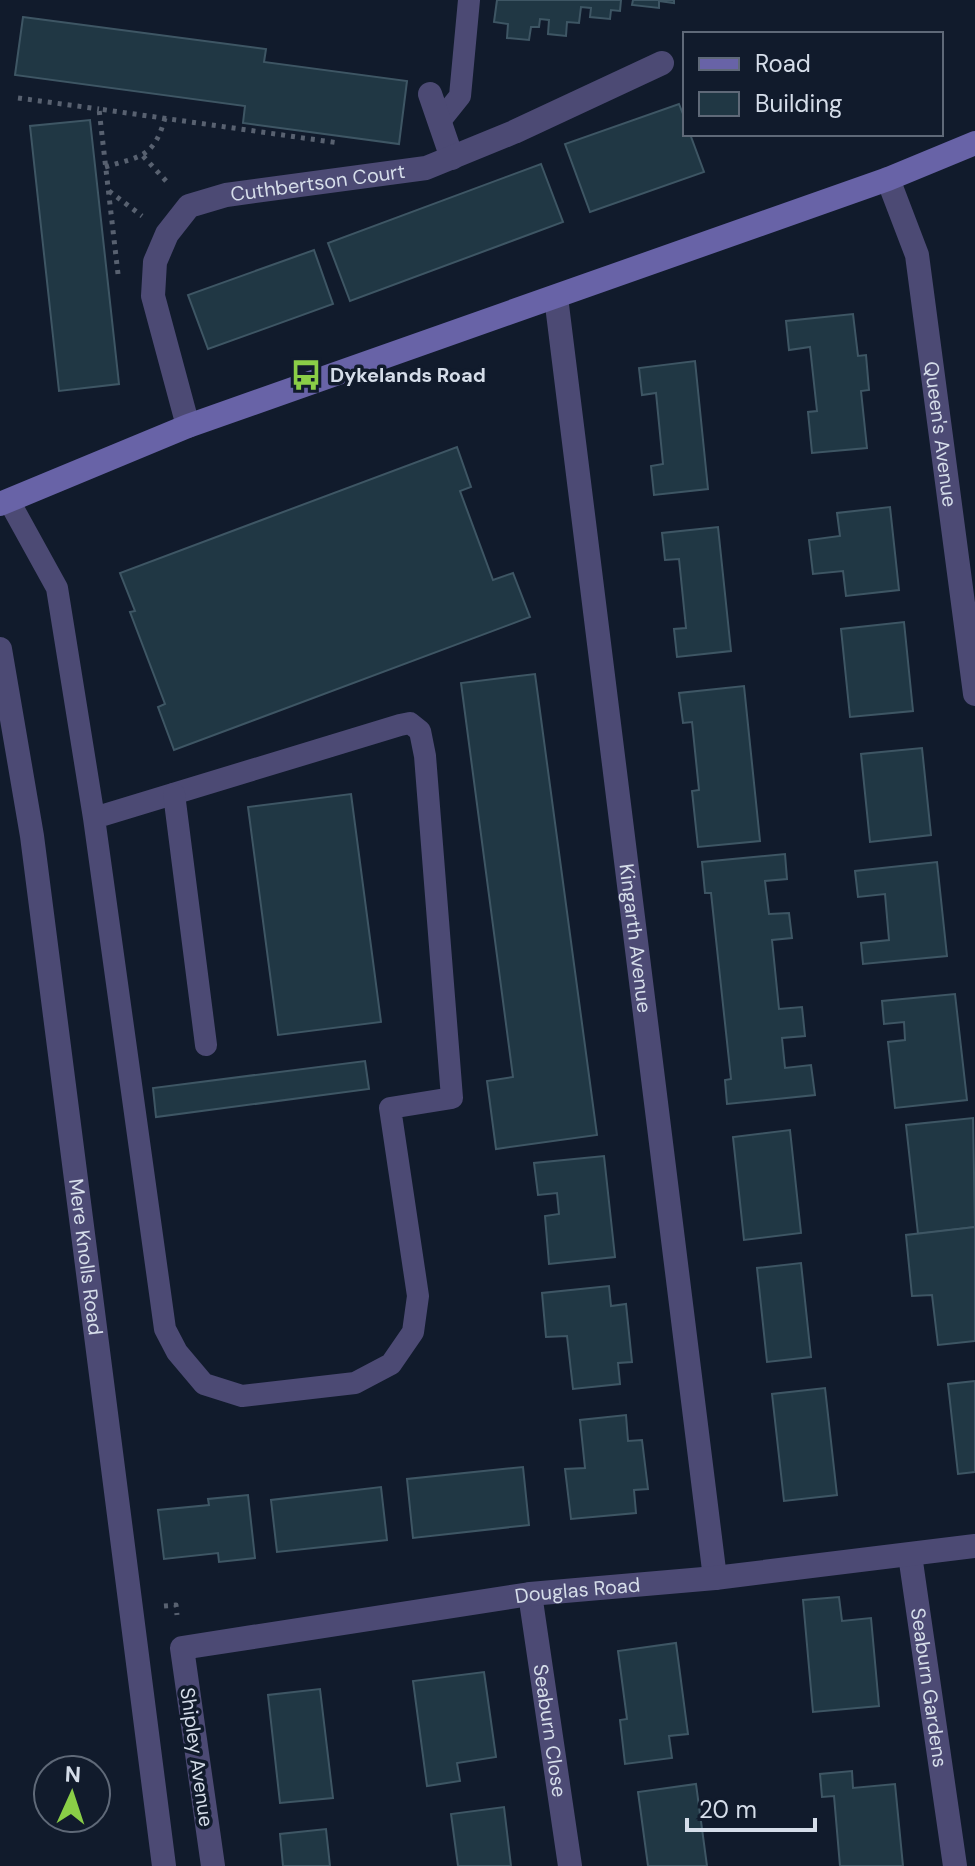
<svg xmlns="http://www.w3.org/2000/svg" width="975" height="1866" viewBox="0 0 975 1866" font-family="'DM Sans',sans-serif">
<style>
.building{fill:#203744;stroke:#3e5664;stroke-width:2}
.lines{fill:none;stroke-linecap:round;stroke-linejoin:round}
.path{stroke:#586170;stroke-width:5;stroke-dasharray:4 6;stroke-linecap:butt}
.lane{stroke:#4c4a74;stroke-width:22}
.street{stroke:#4c4a74;stroke-width:24}
.secondary{stroke:#6863a7;stroke-width:24}
.labels{text-anchor:middle;dominant-baseline:central;stroke-width:7;stroke-linejoin:round;paint-order:stroke}
.street-label{font-size:20px;fill:#d5dde9;stroke:#111b2c}
.poi-label{font-size:20px;font-weight:bold;fill:#d5dde9;stroke:#111b2c;text-anchor:start}
</style>
<rect width="100%" height="100%" fill="#111b2c"/>
<g class="building">
<path d="M497,0H621L620,11L611,10L610,19L590,17L591,8L581,7L579,23L567,22L566,36L548,34L549,20L540,19L539,27H531L529,40L507,38L508,24L494,22Z"/>
<path d="M633,0H674V3L659,1V8L632,5Z"/>
<path d="M23,17L266,49L264,62L407,81L399,144L243,123L245,106L15,75Z"/>
<path d="M679,104L685,119V134H690L704,172L590,212L565,144Z"/>
<path d="M90,120L119,384L59,391L30,126Z"/>
<path d="M541,164L563,222L350,301L328,243Z"/>
<path d="M314,250L333,304L208,349L188,295Z"/>
<path d="M853,314L858,356L866,355L869,390L861,391L867,448L812,453L808,412L817,411L810,347L789,350L786,321Z"/>
<path d="M695,361L708,489L654,495L651,466L663,464L656,393L642,395L639,368Z"/>
<path d="M457,447L471,487L460,491L493,580L513,573L530,617L174,750L158,707L165,704L130,612L135,611L120,573Z"/>
<path d="M890,507L899,590L846,596L843,571L813,574L809,540L840,536L837,513Z"/>
<path d="M718,527L731,651L677,657L674,629L686,628L679,559L665,560L662,533Z"/>
<path d="M904,622L913,711L850,717L841,629Z"/>
<path d="M535,674L597,1135L496,1149L487,1081L513,1077L461,683Z"/>
<path d="M744,686L760,841L698,847L692,791L699,790L692,722L683,723L679,693Z"/>
<path d="M922,748L931,835L870,842L861,754Z"/>
<path d="M351,794L381,1022L278,1035L248,807Z"/>
<path d="M785,854L787,879L765,881L769,914L789,913L792,938L772,940L779,1009L802,1007L805,1036L782,1038L785,1068L811,1065L815,1095L727,1104L725,1080L731,1079L711,893H705L702,862Z"/>
<path d="M937,862L947,956L863,964L861,943L889,940L885,894L858,897L855,871Z"/>
<path d="M955,994L967,1100L895,1108L888,1042L905,1040L904,1022L884,1024L882,1001Z"/>
<path d="M365,1061L369,1089L156,1117L153,1088Z"/>
<path d="M973,1118L975,1227L918,1234L906,1125Z"/>
<path d="M790,1130L801,1233L744,1240L733,1137Z"/>
<path d="M604,1156L615,1257L549,1264L545,1216L559,1214L557,1193L538,1195L534,1163Z"/>
<path d="M975,1227V1341L938,1345L932,1295L912,1296L906,1235Z"/>
<path d="M801,1263L811,1357L767,1362L757,1268Z"/>
<path d="M609,1286L611,1306L626,1304L632,1362L618,1363L620,1384L573,1389L567,1336L546,1337L542,1293Z"/>
<path d="M975,1381V1472L958,1474L948,1384Z"/>
<path d="M825,1388L837,1495L784,1501L772,1394Z"/>
<path d="M626,1415L628,1441L642,1440L648,1489L634,1490L636,1513L571,1519L565,1469L585,1468L580,1420Z"/>
<path d="M523,1467L529,1525L413,1538L407,1479Z"/>
<path d="M381,1487L387,1540L277,1552L271,1500Z"/>
<path d="M248,1495L255,1558L219,1562L218,1553L164,1559L158,1510L209,1505L208,1499Z"/>
<path d="M839,1597L842,1621L871,1618L879,1706L813,1712L803,1600Z"/>
<path d="M676,1643L688,1734L669,1736L672,1758L625,1764L620,1720L627,1719L618,1651Z"/>
<path d="M484,1672L496,1757L457,1763L460,1781L427,1786L413,1681Z"/>
<path d="M320,1689L333,1798L280,1803L268,1695Z"/>
<path d="M852,1771L853,1788L895,1784L903,1866H840L834,1796L822,1797L820,1774Z"/>
<path d="M696,1784L707,1866H648L638,1792Z"/>
<path d="M504,1807L511,1866H458L451,1814Z"/>
<path d="M326,1829L330,1866H283L280,1834Z"/>
</g>
<g class="lines">
<g class="path">
<path d="M18,98L99,109"/>
<path d="M143,156L167,182"/>
<path d="M105,167C142,156 154,157 165,118"/>
<path d="M109,191L142,216"/>
<path d="M118,274L99,109L339,143"/>
<path d="M164,1606L176,1605L177,1615"/>
</g>
<g class="lane">
<path d="M440,121L460,96L469,0"/>
<path d="M9,501L57,588L94,818L400,725L410,723L420,731L425,756L452,1098L390,1108L418,1296L413,1332L391,1364L355,1383L242,1396L204,1384L177,1352L165,1329L94,818"/>
<path d="M174,794L206,1045"/>
</g>
<g class="street">
<path d="M430,94L452,158"/>
<path id="s1" d="M888,179L917,255L975,694"/>
<path id="s2" d="M556,297L715,1578"/>
<path id="s3" d="M188,426L153,296L155,262L167,234L189,206L226,195L426,168L514,132L662,63"/>
<path id="s4" d="M0,649L32,836L164,1866"/>
<path id="s5" d="M910,1555L955,1866"/>
<path id="s6" d="M530,1594L570,1866"/>
<path id="s7" d="M213,1866L182,1648L530,1594L715,1578L975,1546"/>
</g>
<path class="secondary" d="M0,504L188,426L888,179L975,143"/>
</g>
<defs>
<symbol id="bus-bare" viewBox="-9 -9 18 18"><path d="M-5-6H5V4H4V6H2V4H-2V6H-4V4H-5ZM-3.5-4V0h7V-4ZM-3.5 1.2v1.5H-2V1.2ZM2 1.2v1.5H3.5V1.2Z" fill="#8ace47" stroke="#111b2c" stroke-width="2.5" paint-order="stroke"/></symbol>
</defs>
<g fill-rule="evenodd">
<use href="#bus-bare" x="284" y="353" width="44" height="44"/>
</g>
<g class="labels">
<g class="street-label">
<text stroke="none"><textPath href="#s3" startOffset="366">Cuthbertson Court</textPath></text>
<text stroke="none"><textPath href="#s1" startOffset="262">Queen's Avenue</textPath></text>
<text stroke="none"><textPath href="#s2" startOffset="646">Kingarth Avenue</textPath></text>
<text stroke="none"><textPath href="#s4" startOffset="614">Mere Knolls Road</textPath></text>
<text stroke="none"><textPath href="#s7" startOffset="620">Douglas Road</textPath></text>
<text stroke="none"><textPath href="#s5" startOffset="134">Seaburn Gardens</textPath></text>
<text stroke="none"><textPath href="#s6" startOffset="138">Seaburn Close</textPath></text>
<text transform="translate(197 1757) rotate(82)">Shipley Avenue</text>
</g>
<g class="poi-label">
<text x="330" y="375">Dykelands Road</text>
</g>
</g>
<rect x="683" y="32" width="260" height="104" fill="#111b2c" stroke="#5f6978" stroke-width="2"/>
<rect x="699" y="58" width="40" height="12" fill="#6863a7" stroke="#5f6978" stroke-width="2"/>
<text x="755" y="72" font-size="24" fill="#d5dde9">Road</text>
<rect x="699" y="92" width="40" height="24" fill="#203744" stroke="#5f6978" stroke-width="2"/>
<text x="755" y="112" font-size="24" fill="#d5dde9">Building</text>
<g transform="translate(72 1794) rotate(3)"><circle r="38" fill="#111b2c" stroke="#5f6978" stroke-width="2"/>
<path d="M0-6L14 30L0 20L-14 30Z" fill="#8ace47"/>
<text y="-12" font-size="22" font-weight="bold" text-anchor="middle" fill="#d5dde9">N</text>
</g>
<path d="M687 1818v12h128v-12" fill="none" stroke="#d5dde9" stroke-width="4"/>
<text x="699" y="1818" font-size="24" fill="#d5dde9" stroke="#111b2c" stroke-width="6" paint-order="stroke">20 m</text>
</svg>
